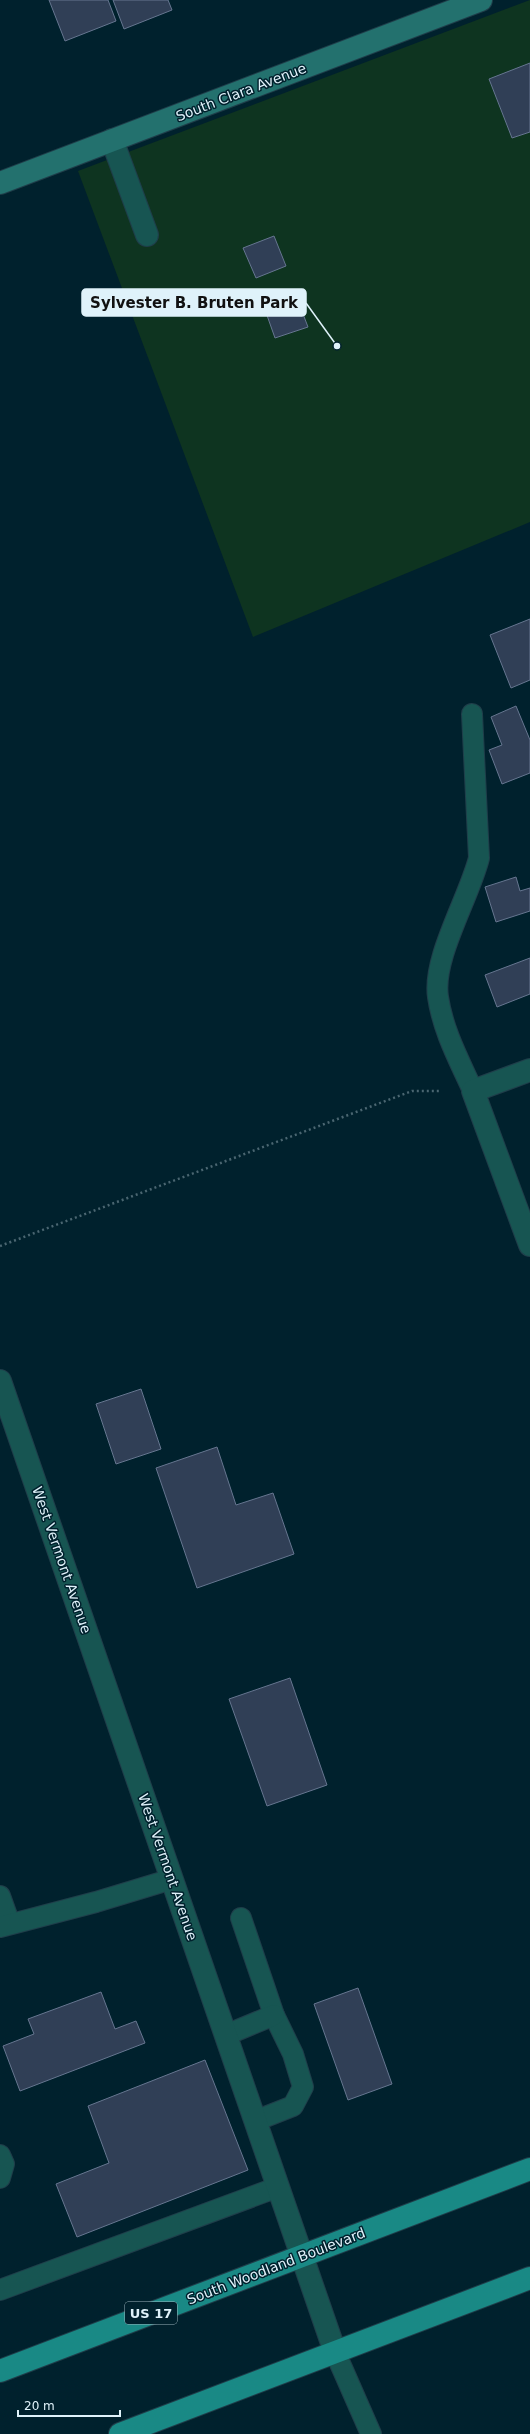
<svg xmlns="http://www.w3.org/2000/svg" width="530" height="2434" viewBox="0 0 530 2434" font-family="'DejaVu Sans',sans-serif">
<style>
.green{fill:#0e3420}
.building{fill:#303f56;stroke:#667690}
.lines{fill:none;stroke-linecap:round;stroke-linejoin:round}
.lane-casing{stroke:#1f3e4a;stroke-width:22}
.street-casing{stroke:#1f3e4a;stroke-width:24}
.secondary-casing{stroke:#1f3e4a;stroke-width:24}
.primary-casing{stroke:#1f3e4a;stroke-width:24}
.path{stroke:#4a6671;stroke-width:2.5;stroke-dasharray:2 3;stroke-linecap:butt}
.lane{stroke:#175552;stroke-width:20}
.street{stroke:#175552;stroke-width:22}
.secondary{stroke:#23716e;stroke-width:22}
.primary{stroke:#198985;stroke-width:22}
.labels{text-anchor:middle;dominant-baseline:central;stroke-width:3;stroke-linejoin:round;paint-order:stroke}
.shield{fill:#00212d;stroke:#9cb3bc;stroke-width:1}
.shield-label{font-size:13px;font-weight:bold;fill:#dff2fa}
.street-label{font-size:14px;fill:#dff2fa;stroke:#00212d}
.leader{fill:none;stroke:#dff2fa;stroke-width:1.5}
.callout-dot{fill:#dff2fa;stroke:#00212d;stroke-width:1.5}
.callout{fill:#dff2fa;stroke:#dff2fa;stroke-width:1.5}
.callout-label{font-size:15px;text-anchor:middle;font-weight:bold;fill:#111}
</style>
<rect width="100%" height="100%" fill="#00212d"/>
<path class="green" d="M530,0V522L253,637L78,171Z"/>
<g class="building">
<path d="M49,0H108L116,21L65,41Z"/>
<path d="M113,0H168L172,10L124,29Z"/>
<path d="M530,63V132L512,138L489,79Z"/>
<path d="M274,236L286,266L256,278L243,248Z"/>
<path d="M295,293L308,327L275,338L263,304Z"/>
<path d="M530,619V680L511,688L490,635Z"/>
<path d="M516,706L530,740V773L502,784L489,750L502,745L491,717Z"/>
<path d="M516,877L520,891L530,888V911L496,922L485,887Z"/>
<path d="M530,958V994L497,1007L485,975Z"/>
<path d="M141,1389L161,1449L116,1464L96,1404Z"/>
<path d="M217,1447L236,1505L273,1493L294,1554L197,1588L156,1468Z"/>
<path d="M290,1678L327,1785L267,1806L229,1699Z"/>
<path d="M358,1988L392,2084L348,2100L314,2004Z"/>
<path d="M101,1992L115,2029L136,2021L145,2043L20,2091L3,2046L34,2034L28,2019Z"/>
<path d="M205,2060L248,2170L77,2237L56,2184L109,2163L88,2106Z"/>
</g>
<g class="lines">
<defs>
<g id="lane">
<path d="M472,714L479,858C469,898 432,958 438,997C443,1031 459,1060 473,1091"/>
<path d="M0,1896L10,1924"/>
<path d="M241,1918L274,2015L293,2054L303,2087L293,2106L255,2121"/>
<path d="M0,1927L96,1902L172,1879"/>
<path d="M226,2035L274,2015"/>
<path d="M0,2155L4,2164L0,2178"/>
<path d="M0,2290L278,2187"/>
<path d="M335,2352L371,2434"/>
</g>
<g id="street">
<path d="M112,140L147,235"/>
<path d="M530,1070L473,1091L530,1245"/>
<path d="M0,1381L335,2352"/>
</g>
<path id="secondary" d="M0,183L481,0"/>
<g id="primary">
<path d="M0,2371L530,2169"/>
<path d="M120,2434L530,2278"/>
</g>
</defs>
<use href="#lane" class="lane-casing"/>
<use href="#street" class="street-casing"/>
<use href="#secondary" class="secondary-casing"/>
<use href="#primary" class="primary-casing"/>
<path class="path" d="M0,1246L412,1091H441"/>
<use href="#lane" class="lane"/>
<use href="#street" class="street"/>
<use href="#secondary" class="secondary"/>
<use href="#primary" class="primary"/>
</g>
<g class="labels">
<rect class="shield" x="125" y="2302" width="52" height="22" rx="3"/>
<g class="shield-label">
<text x="151" y="2313">US 17</text>
</g>
<g class="street-label">
<text transform="translate(241 92) rotate(-21)">South Clara Avenue</text>
<text transform="translate(62 1560) rotate(71)">West Vermont Avenue</text>
<text transform="translate(168 1867) rotate(71)">West Vermont Avenue</text>
<text transform="translate(276 2266) rotate(-21)">South Woodland Boulevard</text>
</g>
</g>
<path class="leader" d="M337 346L306 303"/>
<circle class="callout-dot" cx="337" cy="346" r="4"/>
<rect class="callout" x="82" y="289" width="224" height="27" rx="4"/>
<g class="callout-label">
<text x="194" y="308">Sylvester B. Bruten Park</text>
</g>
<path d="M18 2410v6h102v-6" fill="none" stroke="#dff2fa" stroke-width="2"/>
<text x="24" y="2410" font-size="12" fill="#dff2fa" stroke="#00212d" stroke-width="3" paint-order="stroke">20 m</text>
</svg>
